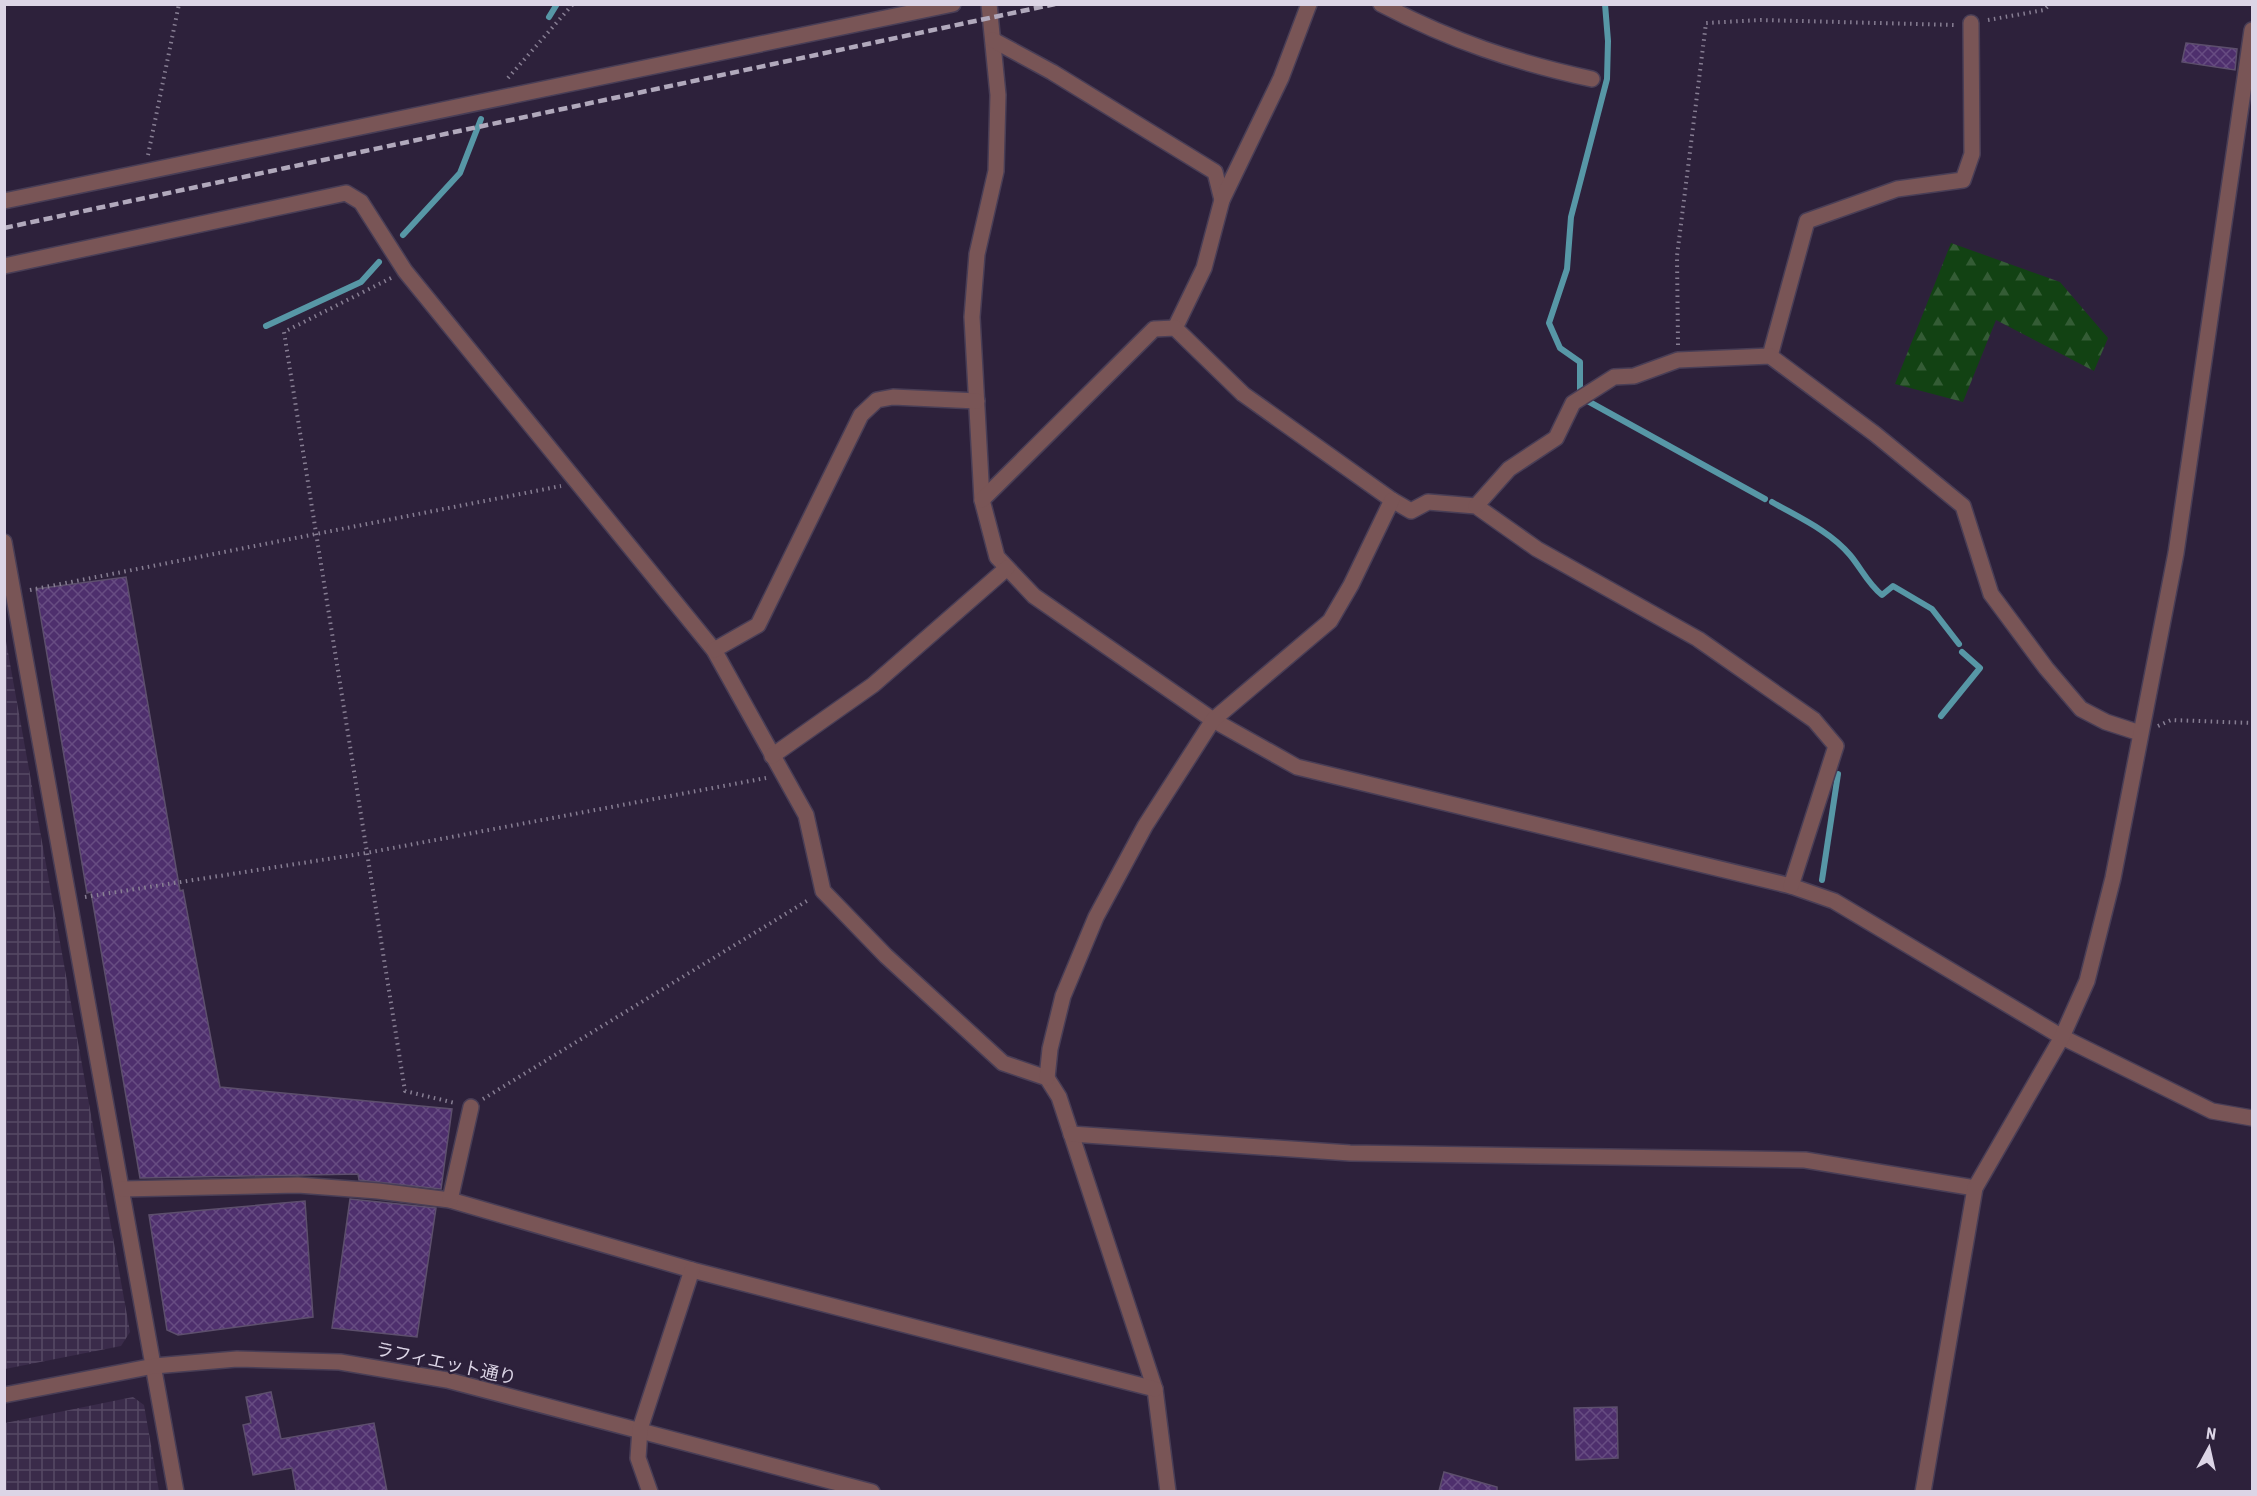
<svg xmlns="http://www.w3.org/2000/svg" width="2257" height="1496" viewBox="0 0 2257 1496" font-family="'Roboto Condensed','Noto Sans JP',sans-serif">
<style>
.industrial{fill:url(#industrial-grid)}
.forest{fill:url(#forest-firs)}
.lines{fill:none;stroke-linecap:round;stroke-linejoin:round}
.stream{stroke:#5797a6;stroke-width:6}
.building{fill:url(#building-cross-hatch);stroke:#5d4f6d;stroke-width:1.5}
.minor-casing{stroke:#493e56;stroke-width:18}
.path{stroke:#877e93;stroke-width:4;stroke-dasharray:1.5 4.5;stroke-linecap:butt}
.minor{stroke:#795556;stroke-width:15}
.rail{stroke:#b1a9bc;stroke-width:4.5;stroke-dasharray:9 4.5;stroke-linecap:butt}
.labels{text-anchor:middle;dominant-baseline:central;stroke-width:4.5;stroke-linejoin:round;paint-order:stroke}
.street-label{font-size:18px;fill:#dcd5e6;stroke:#2d213b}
</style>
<defs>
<pattern id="industrial-grid" width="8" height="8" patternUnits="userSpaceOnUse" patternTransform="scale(1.5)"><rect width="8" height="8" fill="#3a2b4a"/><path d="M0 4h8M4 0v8" fill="none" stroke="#564964"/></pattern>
<pattern id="forest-firs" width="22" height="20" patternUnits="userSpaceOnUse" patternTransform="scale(1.5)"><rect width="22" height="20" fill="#124213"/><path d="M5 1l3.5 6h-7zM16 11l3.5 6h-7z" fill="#345c35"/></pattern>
<pattern id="building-cross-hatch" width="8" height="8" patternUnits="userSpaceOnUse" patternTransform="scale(1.5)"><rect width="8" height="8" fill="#4e2f6d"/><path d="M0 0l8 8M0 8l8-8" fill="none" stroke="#674c82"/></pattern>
</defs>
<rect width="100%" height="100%" fill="#2d213b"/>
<g class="industrial">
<path d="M4,630L130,1332L121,1346L5,1369Z"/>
<path d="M133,1397L144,1405L159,1491H5V1423Z"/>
</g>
<path class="forest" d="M1951,243L2060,282L2108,338L2094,371L1996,320L1963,402L1895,384Z"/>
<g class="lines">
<g class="stream">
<path d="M549,17L557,4"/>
<path d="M403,235L460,173L481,119"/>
<path d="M266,326L361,282L379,262"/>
<path d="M1580,395V362L1560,348L1549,323L1567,269L1571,217L1607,79L1608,41L1605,4"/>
<path d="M1584,399L1765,499"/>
<path d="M1772,502C1798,517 1830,531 1850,555C1861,568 1868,584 1882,595L1893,586L1932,609L1959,644"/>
<path d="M1941,716L1980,668L1962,652"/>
<path d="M1822,880L1838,774"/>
</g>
</g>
<g class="building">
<path d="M2186,43L2237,49L2235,70L2182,62Z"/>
<path d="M126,577L180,891L183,890L220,1087L452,1109L441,1189L359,1180L358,1174L140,1178L91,892L87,893L36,589Z"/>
<path d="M350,1199L436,1208L417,1337L332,1328Z"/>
<path d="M305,1201L313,1317L178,1335L167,1330L149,1215Z"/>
<path d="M271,1392L281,1439L374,1423L387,1491H296L292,1468L253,1475L243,1425L251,1423L246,1397Z"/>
<path d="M1617,1407L1618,1458L1576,1460L1574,1408Z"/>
<path d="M1444,1472L1497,1487V1491H1439Z"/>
</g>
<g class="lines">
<defs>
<g id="minor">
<path d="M989,4L998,95L996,171L977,254L972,317L982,500L997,557L1034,596L1213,720L1297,767L1791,886L1834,901L2062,1037L2212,1111L2252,1118"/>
<path d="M1381,4C1452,41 1514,62 1592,79"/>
<path d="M993,40L1052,72L1215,172L1222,200"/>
<path d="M4,201L953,4"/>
<path d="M4,266L346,193L361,202L405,271L714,650L806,815L823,891L886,956L1003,1063L1047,1078L1059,1097L1155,1389L1168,1492"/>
<path d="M1175,328L1204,268L1222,200L1281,78L1309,4"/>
<path d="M1770,356L1807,221L1897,189L1963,180L1972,154L1971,23"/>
<path d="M982,500L1154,329L1175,328L1243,394L1392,500L1411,511L1428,502L1476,506L1537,549L1698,639L1814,720L1836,746L1791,886"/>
<path d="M1476,506L1509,469L1556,438L1573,403L1614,377L1634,376L1678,360L1770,356L1875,434L1963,506L1991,594L2046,668L2081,709L2106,722L2140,733"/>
<path d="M4,542L176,1492"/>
<path d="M714,650L758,625L861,415L877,400L893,397L977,401"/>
<path d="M772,756L873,685L1007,568"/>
<path d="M1047,1078L1050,1049L1063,996L1096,917L1145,826L1213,720L1330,621L1351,585L1392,500"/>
<path d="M1071,1134L1350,1153L1805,1160L1975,1188"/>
<path d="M122,1189L298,1185L378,1191L450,1200L692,1270L1155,1389"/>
<path d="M450,1200L471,1107"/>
<path d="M4,1395L154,1366L237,1359L340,1362L447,1380L872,1492"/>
<path d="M650,1492L638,1458L640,1429L692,1270"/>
<path d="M1923,1492L1975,1188L2062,1037L2087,981L2113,878L2176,553L2252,30"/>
</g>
</defs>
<use href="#minor" class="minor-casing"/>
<g class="path">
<path d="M1988,20L2044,10L2050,4"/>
<path d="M508,78L573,4"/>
<path d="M148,155L179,4"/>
<path d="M391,278L284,332L405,1091L455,1103"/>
<path d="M1678,345L1677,256L1706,23L1761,20L1956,25"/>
<path d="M30,590L561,486"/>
<path d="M2158,726L2171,720L2252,723"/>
<path d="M85,897L366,853L766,778"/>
<path d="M483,1099L810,899"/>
</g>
<use href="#minor" class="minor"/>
<path class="rail" d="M4,228L1055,4"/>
</g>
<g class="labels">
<g class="street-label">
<text transform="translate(446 1363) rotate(12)">ラフィエット通り</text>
</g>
</g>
<rect width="2257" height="1496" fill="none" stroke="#dcd5e6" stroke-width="12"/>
<g transform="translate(2209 1448) rotate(8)" stroke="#2d213b" stroke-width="4.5" paint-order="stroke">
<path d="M0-4.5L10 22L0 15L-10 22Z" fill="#dcd5e6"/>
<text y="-9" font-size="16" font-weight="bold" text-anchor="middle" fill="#dcd5e6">N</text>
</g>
</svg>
